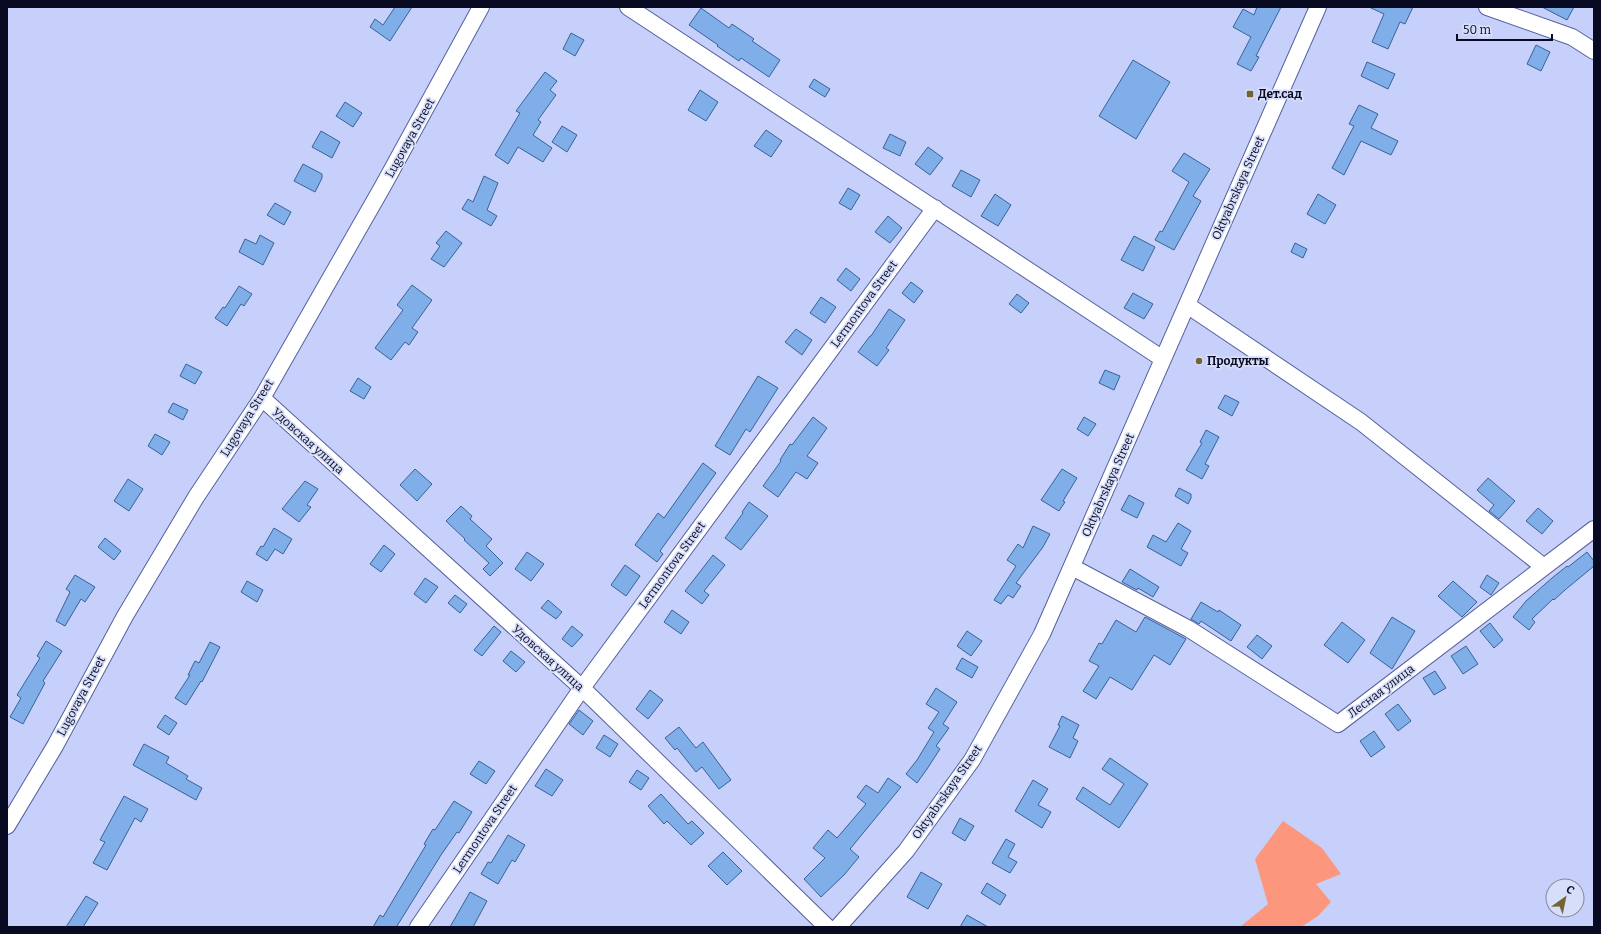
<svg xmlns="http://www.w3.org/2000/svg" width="1601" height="934" viewBox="0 0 1601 934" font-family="Bitter,serif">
<rect width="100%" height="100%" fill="#c7d0fa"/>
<!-- green -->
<path fill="#fc967c" d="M1283 821 1322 848 1341 874 1316 884 1331 902 1318 916 1301 927H1240L1268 904 1255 859Z"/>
<!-- building -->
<path fill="#80aee8" stroke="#386298" d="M395 7H412L390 41 370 27 375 19 383 25Z
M1257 7H1281L1256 56 1259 57 1251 71 1237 64 1251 37 1233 27 1243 9 1254 15Z
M1369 7H1413L1405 24 1400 22 1388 49 1372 42 1384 14Z
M1542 7H1574L1567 20Z
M701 8 729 28 732 24 754 39 752 41 780 60 769 77 741 58 739 61 717 46 718 45 689 25Z
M571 33 584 40 575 56 563 49Z
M1536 45 1550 52 1541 71 1527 64Z
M1133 60 1170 82 1136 139 1099 116Z
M1367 62 1395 74 1388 89 1361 76Z
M545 72 557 81 550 90 556 95 538 120 541 122 533 135 552 148 543 162 518 147 508 164 495 155 520 113 516 111Z
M814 79 830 89 825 97 809 87Z
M700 90 718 102 706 121 688 110Z
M345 102 362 113 353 127 336 116Z
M1359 105 1378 114 1371 128 1398 141 1391 155 1361 141 1344 175 1332 168 1354 126 1349 124Z
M562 126 577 135 567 152 552 142Z
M766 130 782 141 771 157 754 146Z
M321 131 340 142 332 158 312 147Z
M890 134 906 142 900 156 883 148Z
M928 147 943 158 930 175 915 164Z
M1184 153 1210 169 1193 196 1201 201 1174 250 1155 240 1160 231 1162 232 1189 182 1172 171Z
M303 164 322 174V178L315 192 294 181Z
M961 170 980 180 971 197 952 186Z
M484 176 498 183 487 210 497 216 491 226 462 209 468 199 473 202Z
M848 188 860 195 851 210 839 203Z
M995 194 1011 205 998 226 981 216Z
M1318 194 1336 205 1325 224 1307 214Z
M275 203 291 212 284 225 267 215Z
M888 216 902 228 890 243 875 232Z
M446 231 462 243 444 267 431 259 440 246 436 243Z
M260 235 274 243 263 265 239 252 245 239 256 244Z
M1134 236 1155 247 1143 271 1121 260Z
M1295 243 1307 249 1303 258 1291 252Z
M846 268 860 279 851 291 837 280Z
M911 282 923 291 914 303 902 293Z
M412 285 432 300 412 328 418 332 409 345 405 342 391 360 375 348 403 310 397 305Z
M239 286 252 294 244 306 241 304 227 326 215 318 223 307 225 308Z
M1133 293 1153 304 1144 319 1124 308Z
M1017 294 1029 303 1021 313 1009 304Z
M821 297 836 307 825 323 810 313Z
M889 309 905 320 886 348 889 350 877 366 858 352 870 336H871Z
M796 329 812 340 802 355 785 342Z
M186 364 202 372 195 384 180 376Z
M1105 370 1120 376 1114 390 1099 383Z
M758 376 778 388 750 432 746 429 730 455 715 446Z
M358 378 371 387 364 399 350 391Z
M1225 395 1239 402 1232 416 1218 408Z
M173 403 188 410 183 420 168 412Z
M813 417 827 428 807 456 818 463 807 479 796 472 778 497 763 486 781 461 780 460 790 444 792 445Z
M1084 417 1096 424 1088 436 1077 429Z
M1206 430 1219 437 1205 464 1209 466 1202 479 1186 470 1202 443 1200 442Z
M155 434 170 442 162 455 148 446Z
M703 463 716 473 660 551 663 554 657 562 635 545 658 513 664 518Z
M415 469 432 484 417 501 400 485Z
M1062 469 1077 478 1063 501 1065 502 1059 511 1041 500Z
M1488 478 1515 501 1499 519 1489 511 1494 505 1477 490Z
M128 479 143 489 129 511 114 501Z
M305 481 318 489 307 505 311 507 299 522 282 509Z
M1179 488 1191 494V498L1188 504 1175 496Z
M1129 495 1144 503 1137 518 1121 510Z
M749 502 768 516 741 550 725 538 743 513 742 512Z
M461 506 472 516 470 519 492 539 486 546 503 563 490 576 483 569 489 563 464 540 465 539 446 521Z
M1538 508 1553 521 1542 534 1526 521Z
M1178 523 1191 531 1181 549 1188 553 1181 566 1147 547 1153 535 1166 542Z
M1033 526 1050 534 1043 547 1016 583 1021 586 1013 598 1008 595 1001 604 994 600 1016 566 1007 560 1018 544 1023 548Z
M274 528 292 539 283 554 275 549 267 561 256 554 261 546 263 547Z
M105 538 121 551 114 560 98 547Z
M384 545 395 554 381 572 370 564Z
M527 552 544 564 531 581 515 569Z
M1587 552 1594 561V566L1565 590 1554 600 1553 599 1532 619 1535 622 1529 630 1513 617 1526 601 1552 578 1567 566 1568 567Z
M713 555 725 565 704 591 709 595 702 604 685 591Z
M625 565 640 576 626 596 611 585Z
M1130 569 1159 587 1153 597 1138 588 1137 590 1122 582Z
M75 575 95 587 85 602 81 599 65 626 56 621 70 592 66 589Z
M1487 575 1499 583 1491 595 1480 587Z
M425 578 438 587 426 603 414 594Z
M247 581 263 590 257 602 241 592Z
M1453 581 1477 602 1462 617 1438 596Z
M455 595 467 604 460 613 448 603Z
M548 600 562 612 556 619 541 608Z
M1201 602 1218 612 1219 610 1241 625 1231 641 1201 621 1199 624 1191 619Z
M672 610 689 622 681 634 664 622Z
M1145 617 1186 639 1170 665 1154 655 1132 690 1110 677 1096 699 1083 691 1099 666 1089 661 1099 643 1102 644 1116 620 1136 632Z
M1392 617 1415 631 1392 669 1370 653Z
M1342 622 1365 640 1348 663 1324 645Z
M1490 623 1503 640 1494 648 1480 631Z
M494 626 501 632 482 656 474 650Z
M572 626 583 635 572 647 562 639Z
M967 631 982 641 971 656 957 646Z
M1257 635 1272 646 1262 659 1247 647Z
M46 641 62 651 43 681 45 683 23 724 10 717 21 698 17 695 40 658 37 656Z
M210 642 220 647 202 682 201 681 186 705 175 698 190 675H188L195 661 199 663Z
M1466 646 1478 664 1463 674 1451 656Z
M511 651 525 662 516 672 503 661Z
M962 658 978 667 972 678 956 669Z
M1435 671 1446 688 1434 695 1423 678Z
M936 688 957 702 943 724 949 728 936 746 940 749 927 769 917 783 906 774 917 760 934 732 928 728 939 712 926 704Z
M650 690 663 700 648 719 636 709Z
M1398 704 1411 721 1398 731 1385 714Z
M579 710 593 721 583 735 569 724Z
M165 715 177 723 169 735 157 727Z
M1062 716 1079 725 1073 738 1078 741 1070 758 1049 747 1060 726 1058 725Z
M679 727 696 748 703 742 731 780 719 789 702 767 696 772 677 748 675 750 665 738Z
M1374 731 1385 747 1371 757 1360 741Z
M604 735 618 744 610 757 596 748Z
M144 744 169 757 166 763 188 776 186 779 202 788 196 800 133 765Z
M1110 758 1148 784 1119 828 1076 799 1083 787 1110 805 1124 784 1102 769Z
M479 761 495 771 486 784 470 774Z
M546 769 563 780 552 796 535 786Z
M637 770 649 778 641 790 629 782Z
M888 778 901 787 850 849 859 857 844 875 821 897 804 879 825 858 813 848 828 830 837 838 866 804 857 797 866 785 878 793Z
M1033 780 1048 789 1038 805 1051 812 1042 828 1015 811Z
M661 794 688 824 692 821 704 833 691 845 667 821 664 824 648 806Z
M124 796 148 809 141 822 135 818 107 870 93 863 105 842 100 840Z
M454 801 472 812 459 833 457 832 441 855 397 926 399 927H373L380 915 383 917 426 845 424 844 433 829 435 830Z
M960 818 974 826 965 841 952 833Z
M508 835 525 845 515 862 512 860 498 884 481 874 488 862 491 863Z
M1006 839 1015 844 1008 857 1017 862 1010 873 992 863Z
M723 852 742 871 727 885 708 866Z
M921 872 942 884 928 909 907 897Z
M987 883 1006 895 1000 905 981 893Z
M470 892 487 901 473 927H450Z
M86 896 98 903 83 927H66Z
M967 915 988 927H960Z"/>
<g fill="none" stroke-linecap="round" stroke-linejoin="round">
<!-- minor casing -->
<g stroke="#56619e" stroke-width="18">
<path id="minor" d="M628 7 1163 359
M1487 7 1572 37 1594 51
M1187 305 1361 422 1544 567
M262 398 582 688 827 927
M1072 567 1189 629 1338 724 1594 529
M7 826 55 746 125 616 196 497 262 398 383 186 481 7
M418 927 582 688 935 208
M838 927 906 851 972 760 1042 634 1318 7"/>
</g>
<!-- minor -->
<use href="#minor" stroke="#fff" stroke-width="16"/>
</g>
<!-- markers -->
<g fill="#736533" stroke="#d7defa" stroke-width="1.5">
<rect x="1246" y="90" width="8" height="8" rx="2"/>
<circle cx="1199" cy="361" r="4"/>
</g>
<g text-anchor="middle" stroke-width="3.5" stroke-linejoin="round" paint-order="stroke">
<!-- poi labels -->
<g font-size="12" font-weight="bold" fill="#080a21" stroke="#d7defa" text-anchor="start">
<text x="1258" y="98">Дет.сад</text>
<text x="1207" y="365">Продукты</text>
</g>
<!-- street labels -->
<g font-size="12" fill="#080a21" stroke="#d7defa">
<text transform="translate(410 138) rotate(-61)" y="4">Lugovaya Street</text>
<text transform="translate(1238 188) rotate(-66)" y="4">Oktyabrskaya Street</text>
<text transform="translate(864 304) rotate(-54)" y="4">Lermontova Street</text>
<text transform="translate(247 418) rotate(-58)" y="4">Lugovaya Street</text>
<text transform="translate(308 441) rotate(42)" y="4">Удовская улица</text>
<text transform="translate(1108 485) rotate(-66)" y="4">Oktyabrskaya Street</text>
<text transform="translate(672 565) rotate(-54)" y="4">Lermontova Street</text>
<text transform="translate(548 658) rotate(42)" y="4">Удовская улица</text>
<text transform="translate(1381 691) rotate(-37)" y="4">Лесная улица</text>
<text transform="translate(81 696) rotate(-62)" y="4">Lugovaya Street</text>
<text transform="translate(947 792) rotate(-55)" y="4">Oktyabrskaya Street</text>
<text transform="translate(485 829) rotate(-56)" y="4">Lermontova Street</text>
</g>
</g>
<!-- border -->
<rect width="1601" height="934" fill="none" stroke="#080a21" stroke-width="16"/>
<!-- north arrow -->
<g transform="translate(1565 898) rotate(33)"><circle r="19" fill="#d7defa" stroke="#8489a3"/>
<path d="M0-3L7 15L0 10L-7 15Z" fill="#736533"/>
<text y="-6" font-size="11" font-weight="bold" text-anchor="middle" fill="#080a21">С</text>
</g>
<!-- scale -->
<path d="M1457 34v6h95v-6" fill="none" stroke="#080a21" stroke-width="2"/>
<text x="1463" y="34" font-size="12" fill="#080a21" stroke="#d7defa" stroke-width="3" paint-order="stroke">50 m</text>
</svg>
